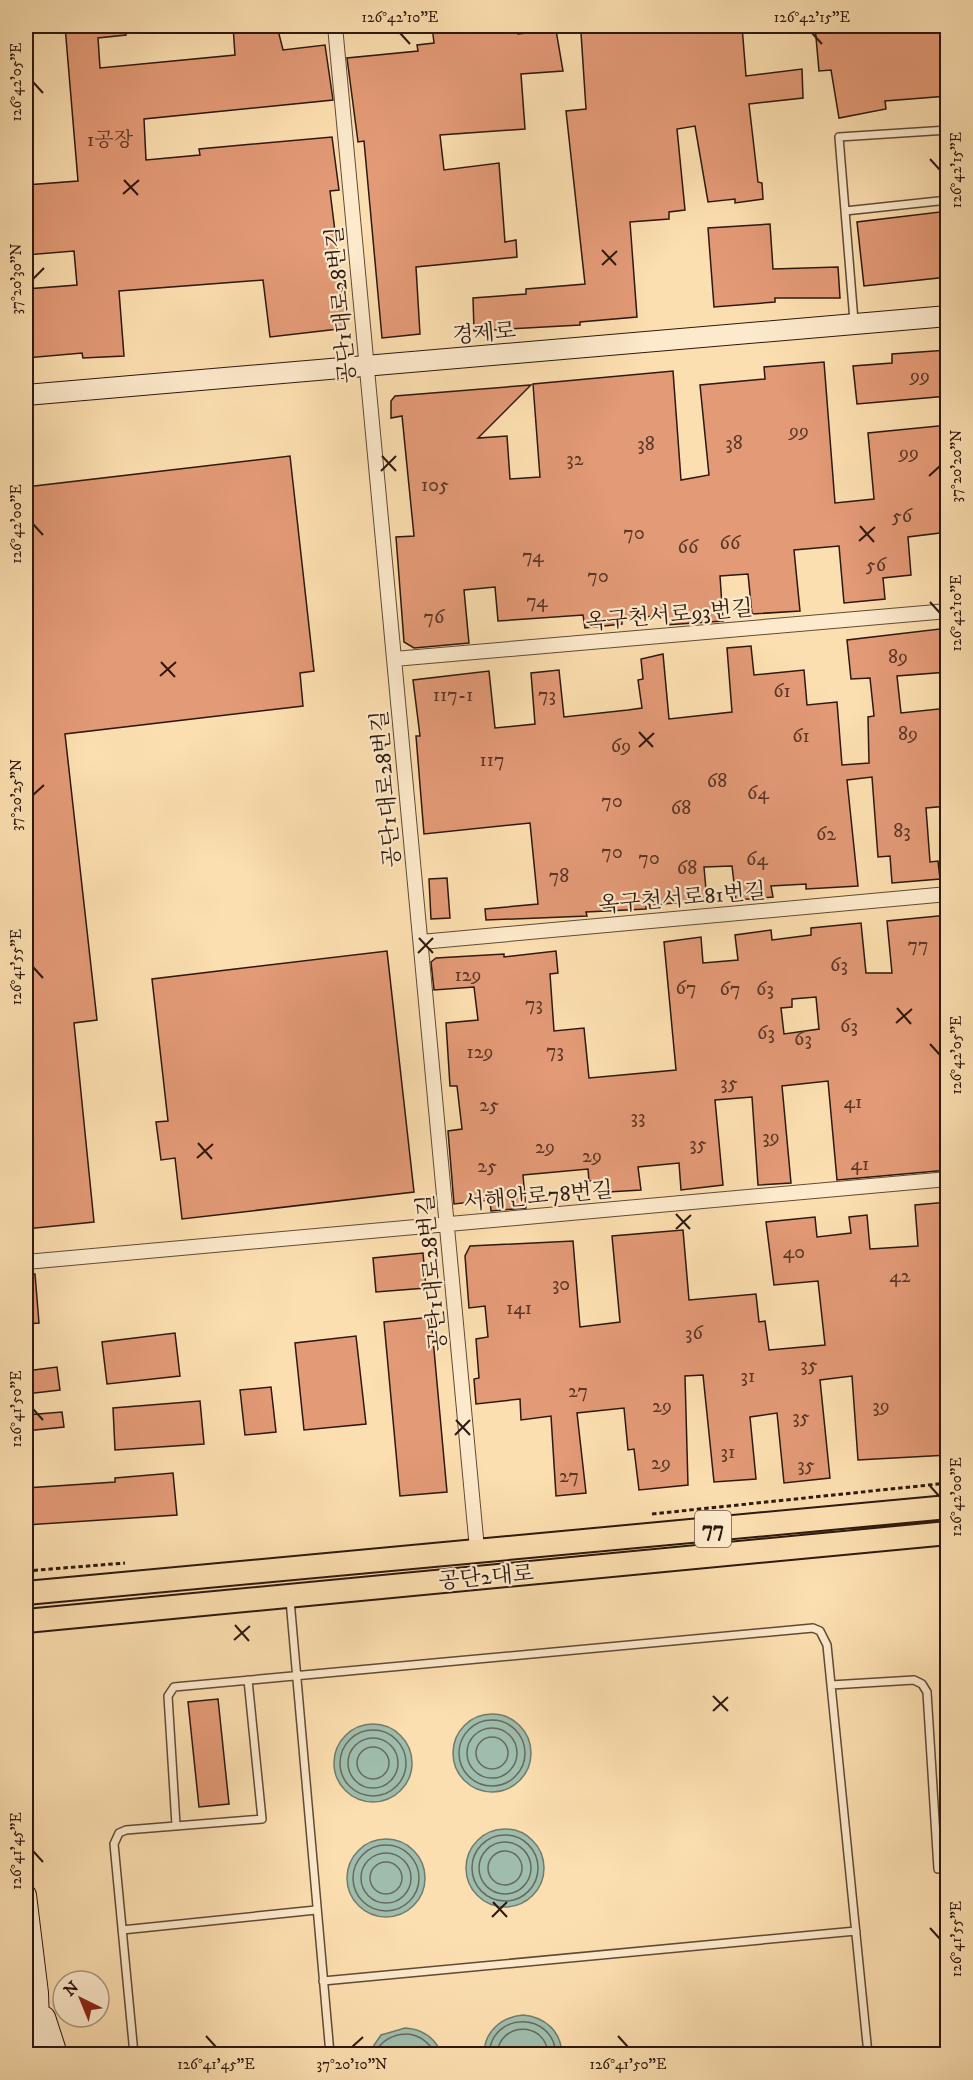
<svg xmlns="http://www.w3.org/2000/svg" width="973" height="2080" viewBox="0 0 973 2080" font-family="'IM FELL DW Pica','Noto Serif KR',serif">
<rect width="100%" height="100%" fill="#fcdfb0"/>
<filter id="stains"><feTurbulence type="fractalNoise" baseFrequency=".00333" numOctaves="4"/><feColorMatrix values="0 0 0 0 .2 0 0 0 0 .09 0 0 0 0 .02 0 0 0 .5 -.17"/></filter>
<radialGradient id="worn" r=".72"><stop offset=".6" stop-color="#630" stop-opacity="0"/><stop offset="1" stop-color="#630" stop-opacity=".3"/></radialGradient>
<!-- water -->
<path fill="#9fbdac" stroke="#717b6d" stroke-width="1.5" d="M453 1753a39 39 0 1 1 78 0a39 39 0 1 1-78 0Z
M334 1763a39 39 0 1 1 78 0a39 39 0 1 1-78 0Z
M466 1868a39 39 0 1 1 78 0a39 39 0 1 1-78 0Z
M347 1878a39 39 0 1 1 78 0a39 39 0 1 1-78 0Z
M523 2015C545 2017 561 2031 562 2054H484C484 2032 501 2017 523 2015Z
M405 2028C423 2029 435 2038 442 2054H368L381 2035Z"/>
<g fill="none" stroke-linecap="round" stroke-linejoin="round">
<!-- shore -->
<path stroke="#666a5d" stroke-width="1.5" d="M459 1753a33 33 0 1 1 66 0a33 33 0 1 1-66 0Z
M467 1753a25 25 0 1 1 50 0a25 25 0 1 1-50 0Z
M340 1763a33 33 0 1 1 66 0a33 33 0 1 1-66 0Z
M476 1753a16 16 0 1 1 32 0a16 16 0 1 1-32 0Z
M348 1763a25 25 0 1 1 50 0a25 25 0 1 1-50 0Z
M357 1763a16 16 0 1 1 32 0a16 16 0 1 1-32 0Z
M472 1868a33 33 0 1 1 66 0a33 33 0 1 1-66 0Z
M479 1868a26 26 0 1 1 52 0a26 26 0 1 1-52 0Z
M353 1878a33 33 0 1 1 66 0a33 33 0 1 1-66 0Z
M488 1868a17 17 0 1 1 34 0a17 17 0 1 1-34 0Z
M361 1878a25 25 0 1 1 50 0a25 25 0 1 1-50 0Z
M370 1878a16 16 0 1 1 32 0a16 16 0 1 1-32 0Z
M374 2054C388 2028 422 2027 435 2054
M489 2054C492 2011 553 2011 556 2054
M497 2054C500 2021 546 2021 548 2054"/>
</g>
<!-- building -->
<path fill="#e39a76" stroke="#2d180e" stroke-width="1.5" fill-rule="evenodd" d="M65 26H126V35L98 38 100 68 235 55 233 26H277L283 50 325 45 333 100 144 119 146 160 200 155 199 149 332 137 339 190 330 191 347 328 270 337 263 280 119 291 124 356 83 358 82 353 26 358V289L77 285 74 251 26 255V185L78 181Z
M432 26H517L518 34 556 30 563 71 521 74 525 129 440 135 444 170 499 163 505 242 516 240 517 257 416 267 420 334 382 338 364 141 358 142 347 58 418 51 417 45 434 43Z
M648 26H742L746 76 802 69 803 98 749 104 758 182 762 183 763 199 735 203V199L708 202 695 126 677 129 685 210 669 212V219L630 222 637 317 580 322V325L474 331 473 298 526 294V289L585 284 566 111 586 109 581 33Z
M815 26H875V29L948 26V96L885 101 886 109 839 118 831 70 819 71Z
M948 211V277L864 286 857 222Z
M770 224 773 269 838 267 840 298H775V302L714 307 708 228Z
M948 350V396L857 404 853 366 892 363V354Z
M824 362 835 503 874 499 868 433 948 425V532L908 537 911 575 883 578 885 599 844 603 839 546 794 550 800 611 752 614 748 574 720 576 723 621 665 625 664 615 622 619V624L585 628 583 615 498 621 495 587 464 590 469 643 414 648 404 642 396 537 414 536 402 416 391 418V401L395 396 531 385 478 438 507 436 510 479 540 477 533 384 673 371 681 480 709 475 700 385 765 379 764 367Z
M290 456 314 671 300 673 303 706 65 734 97 1020 74 1023 94 1222 26 1229V487Z
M948 628V672L897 676 901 713 948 708V806L926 808 930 862 938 861 940 879 892 883 890 856 878 857 872 777 847 780 858 886 806 889V884L771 886 773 897 736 900 732 866 704 867 707 901 646 905V909L586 912 587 916 486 920 485 909 538 904 530 823 424 834 416 736H420L413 680 489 671 495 728 535 724 531 673 559 670 564 717 628 710 642 708 638 680 643 679 641 659 663 654 669 719 732 712 727 648 751 646 754 675 804 670 807 705 837 702 842 765 869 763 868 717 874 716 870 678 851 679 847 640Z
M447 878 450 918 431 919 429 879Z
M948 915V1040H945L948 1170 837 1180 828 1081 782 1086 791 1183 758 1185 752 1097 715 1100 723 1185 681 1190 679 1163 638 1167 641 1190 608 1192 607 1180 589 1181 588 1169 523 1175 526 1208 491 1211 490 1200 454 1204 448 1131 462 1129 457 1086H450L446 1023 478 1020 474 987 434 990 431 962 436 958 504 954V957L556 951 558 973 550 974 554 1031 584 1028 589 1078 676 1070 664 942 701 937 703 963 738 960 735 935 771 930 772 940 811 935V928L861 923 866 973H892L887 921ZM816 997 819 1029 784 1034 781 1008 792 1007V999Z
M387 951 414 1192 182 1219 175 1158 161 1160 156 1122 168 1121 152 979Z
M948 1202V1455L858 1460 852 1376 820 1380 830 1478 784 1483 777 1413 750 1417 756 1479 714 1482 703 1375 685 1376 688 1485 639 1490 634 1449 628 1450 624 1408 577 1413 586 1493 556 1496 551 1416 521 1420 520 1399 476 1404 474 1379 479 1378 476 1339 488 1337 485 1306 469 1308 465 1256 470 1246 573 1241 580 1327 620 1322 612 1236 683 1230 689 1300 756 1294 759 1322 765 1321 769 1350 825 1345 818 1281 774 1285 766 1222 815 1217 817 1237 851 1233 849 1217 867 1215 870 1249 918 1246 915 1205Z
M423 1253 426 1288 376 1292 373 1258Z
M26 1274H35L39 1323 26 1324Z
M431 1317 447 1492 400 1496 384 1322Z
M175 1333 180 1376 107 1384 102 1342Z
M356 1336 366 1424 304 1430 295 1343Z
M57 1367 60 1390 26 1394V1371Z
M271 1387 276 1432 245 1435 240 1390Z
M200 1401 204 1444 115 1450 113 1408Z
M62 1412 64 1427 26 1431V1415Z
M173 1473 177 1515 26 1525V1488L115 1482V1478Z
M218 1699 229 1804 199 1807 188 1702Z"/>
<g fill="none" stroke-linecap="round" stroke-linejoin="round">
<!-- lane casing -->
<g stroke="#614a36" stroke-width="10">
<path id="lane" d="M845 211 948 200
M854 321 839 137 948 130
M290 1600 330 2054
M831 1685 914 1680 922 1684 927 1692 938 1869
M176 1825 168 1696 174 1687 813 1628 820 1631 827 1645 868 2054
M122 1930 316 1910
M323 1981 856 1931
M134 2054 114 1844 119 1833 126 1830 262 1819 248 1680"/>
</g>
<!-- street casing -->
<g stroke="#614a36" stroke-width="16">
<path id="street" d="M335 26 477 1549
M394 659 948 611
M421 942 948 894
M26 1262 948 1179"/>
</g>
<!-- secondary casing -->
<g stroke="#2d180e" stroke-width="22">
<path id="secondary" d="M26 395 948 316
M26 1895 38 1993 40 2054
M45 2017 57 2054"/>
</g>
<!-- primary casing -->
<g stroke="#2d180e" stroke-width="26">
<path id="primary" d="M26 1593 948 1507
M26 1621 948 1533"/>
</g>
<!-- path -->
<path stroke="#2d180e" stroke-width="3" stroke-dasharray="4.5 3" stroke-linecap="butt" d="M652 1514 948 1483
M26 1571 125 1563"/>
<!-- lane -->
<use href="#lane" stroke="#fdeacc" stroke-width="7"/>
<!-- street -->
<use href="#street" stroke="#fdeacc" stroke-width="14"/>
<!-- secondary -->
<use href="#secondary" stroke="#fdeacc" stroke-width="20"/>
<!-- primary -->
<use href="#primary" stroke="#fcdfb0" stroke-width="22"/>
</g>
<!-- ticks -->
<path fill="none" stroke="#2d180e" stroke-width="2" d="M400 33 410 44M812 33 822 44M33 82 43 93M930 159 940 170M124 180 138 195M123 194 139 180M602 250 616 265M602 265 617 251M33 279 44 268M382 456 396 471M381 471 396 456M929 476 940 466M33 524 43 535M860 526 874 542M859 541 875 527M930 602 940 613M161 662 175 677M160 676 176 662M639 732 653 747M639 747 654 733M33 795 44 785M419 938 433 953M418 953 433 938M33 967 43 978M897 1008 911 1024M896 1023 912 1009M930 1044 940 1055M198 1143 212 1159M197 1158 213 1144M676 1214 690 1229M676 1229 691 1215M33 1409 43 1420M456 1420 470 1435M455 1435 470 1420M930 1486 940 1497M235 1625 249 1641M234 1640 250 1626M713 1696 728 1711M713 1711 728 1697M33 1851 43 1862M493 1902 507 1917M492 1917 507 1902M930 1928 940 1939M206 2036 216 2047M618 2036 628 2047M352 2047 363 2037"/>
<g text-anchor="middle" stroke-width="4.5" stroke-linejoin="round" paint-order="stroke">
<!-- number labels -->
<g font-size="20" fill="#5a3828">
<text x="110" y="146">1공장</text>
<text x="920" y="382">99</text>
<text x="799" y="437">99</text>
<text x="734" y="449">38</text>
<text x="646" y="450">38</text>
<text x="909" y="459">99</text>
<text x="575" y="465">32</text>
<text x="435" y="491">105</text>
<text x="902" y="522">56</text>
<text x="634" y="539">70</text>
<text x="730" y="549">66</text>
<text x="688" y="553">66</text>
<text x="533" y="562">74</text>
<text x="876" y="571">56</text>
<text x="598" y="582">70</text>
<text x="537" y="607">74</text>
<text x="434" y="623">76</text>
<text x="898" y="663">89</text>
<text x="782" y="697">61</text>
<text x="453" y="701">117-1</text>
<text x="547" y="701">73</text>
<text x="908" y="740">89</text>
<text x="801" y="742">61</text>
<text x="621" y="752">69</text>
<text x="492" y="766">117</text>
<text x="717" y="787">68</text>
<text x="758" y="799">64</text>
<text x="612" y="807">70</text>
<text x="681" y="814">68</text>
<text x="902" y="837">83</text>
<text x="826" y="840">62</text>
<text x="612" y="858">70</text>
<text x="649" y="864">70</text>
<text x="757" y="865">64</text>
<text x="687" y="874">68</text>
<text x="559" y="882">78</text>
<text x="918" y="951">77</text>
<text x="839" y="971">63</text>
<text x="468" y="981">129</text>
<text x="686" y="994">67</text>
<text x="730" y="995">67</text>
<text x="765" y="995">63</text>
<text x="534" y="1010">73</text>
<text x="849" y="1032">63</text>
<text x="766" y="1039">63</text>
<text x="803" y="1045">63</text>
<text x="555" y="1057">73</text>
<text x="480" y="1058">129</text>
<text x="729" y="1089">35</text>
<text x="853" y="1108">41</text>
<text x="489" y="1111">25</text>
<text x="638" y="1123">33</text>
<text x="771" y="1143">39</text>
<text x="698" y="1150">35</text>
<text x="545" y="1153">29</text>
<text x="592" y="1162">29</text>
<text x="860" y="1170">41</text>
<text x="487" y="1172">25</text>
<text x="794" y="1258">40</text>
<text x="900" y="1282">42</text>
<text x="561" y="1290">30</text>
<text x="519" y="1314">141</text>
<text x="694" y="1339">36</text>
<text x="809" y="1371">35</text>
<text x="748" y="1382">31</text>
<text x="578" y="1397">27</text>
<text x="662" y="1412">29</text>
<text x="881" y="1412">39</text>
<text x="801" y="1423">35</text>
<text x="728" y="1458">31</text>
<text x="661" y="1469">29</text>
<text x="806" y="1471">35</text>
<text x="569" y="1482">27</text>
</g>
<!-- shield labels -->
<rect fill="#fdeacc" stroke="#6b5747" stroke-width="1.5" x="695" y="1511" width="36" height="36" rx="4.5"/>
<g font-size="21" font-weight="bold" fill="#2d180e">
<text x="713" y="1536">77</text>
</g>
<!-- street labels -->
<g font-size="22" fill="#2d180e" stroke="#fdeacc">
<text transform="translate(340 305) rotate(-95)" y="8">공단1대로28번길</text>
<text transform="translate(484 332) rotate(-5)" y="8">경제로</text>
<text transform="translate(669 614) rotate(-5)" y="8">옥구천서로93번길</text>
<text transform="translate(385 789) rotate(-95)" y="8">공단1대로28번길</text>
<text transform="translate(682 897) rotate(-5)" y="8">옥구천서로81번길</text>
<text transform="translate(538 1195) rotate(-5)" y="8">서해안로78번길</text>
<text transform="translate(431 1273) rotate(-95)" y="8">공단1대로28번길</text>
<text transform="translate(486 1576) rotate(-5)" y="8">공단2대로</text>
</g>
</g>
<!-- margin -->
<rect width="973" height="2080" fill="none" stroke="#fcdfb0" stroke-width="66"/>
<!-- north arrow -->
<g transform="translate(81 1999) rotate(317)"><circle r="28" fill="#fdeacc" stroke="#aa9680" stroke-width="1.5"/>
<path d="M0-4.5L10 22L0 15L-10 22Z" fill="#8f2418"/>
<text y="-9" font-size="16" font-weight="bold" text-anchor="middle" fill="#2d180e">N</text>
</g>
<rect x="33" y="33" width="907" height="2014" fill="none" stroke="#2d180e" stroke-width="2"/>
<g font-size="15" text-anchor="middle" fill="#2d180e">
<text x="400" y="22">126°42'10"E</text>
<text x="812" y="22">126°42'15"E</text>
<text transform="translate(16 82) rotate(-90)" y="5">126°42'05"E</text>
<text transform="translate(956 170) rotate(-90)" y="5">126°42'15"E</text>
<text transform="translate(16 279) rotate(-90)" y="5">37°20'30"N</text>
<text transform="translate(956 466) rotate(-90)" y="5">37°20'20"N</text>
<text transform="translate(16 524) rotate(-90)" y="5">126°42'00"E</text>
<text transform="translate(956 613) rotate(-90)" y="5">126°42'10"E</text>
<text transform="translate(16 795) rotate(-90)" y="5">37°20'25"N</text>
<text transform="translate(16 967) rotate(-90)" y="5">126°41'55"E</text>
<text transform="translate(956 1055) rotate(-90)" y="5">126°42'05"E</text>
<text transform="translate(16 1409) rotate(-90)" y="5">126°41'50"E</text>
<text transform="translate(956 1497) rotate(-90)" y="5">126°42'00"E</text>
<text transform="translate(16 1851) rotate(-90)" y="5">126°41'45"E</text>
<text transform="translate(956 1939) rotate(-90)" y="5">126°41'55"E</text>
<text x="216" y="2069">126°41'45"E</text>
<text x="352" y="2069">37°20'10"N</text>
<text x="628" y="2069">126°41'50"E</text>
</g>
<rect width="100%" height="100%" filter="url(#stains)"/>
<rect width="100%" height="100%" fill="url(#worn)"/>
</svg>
